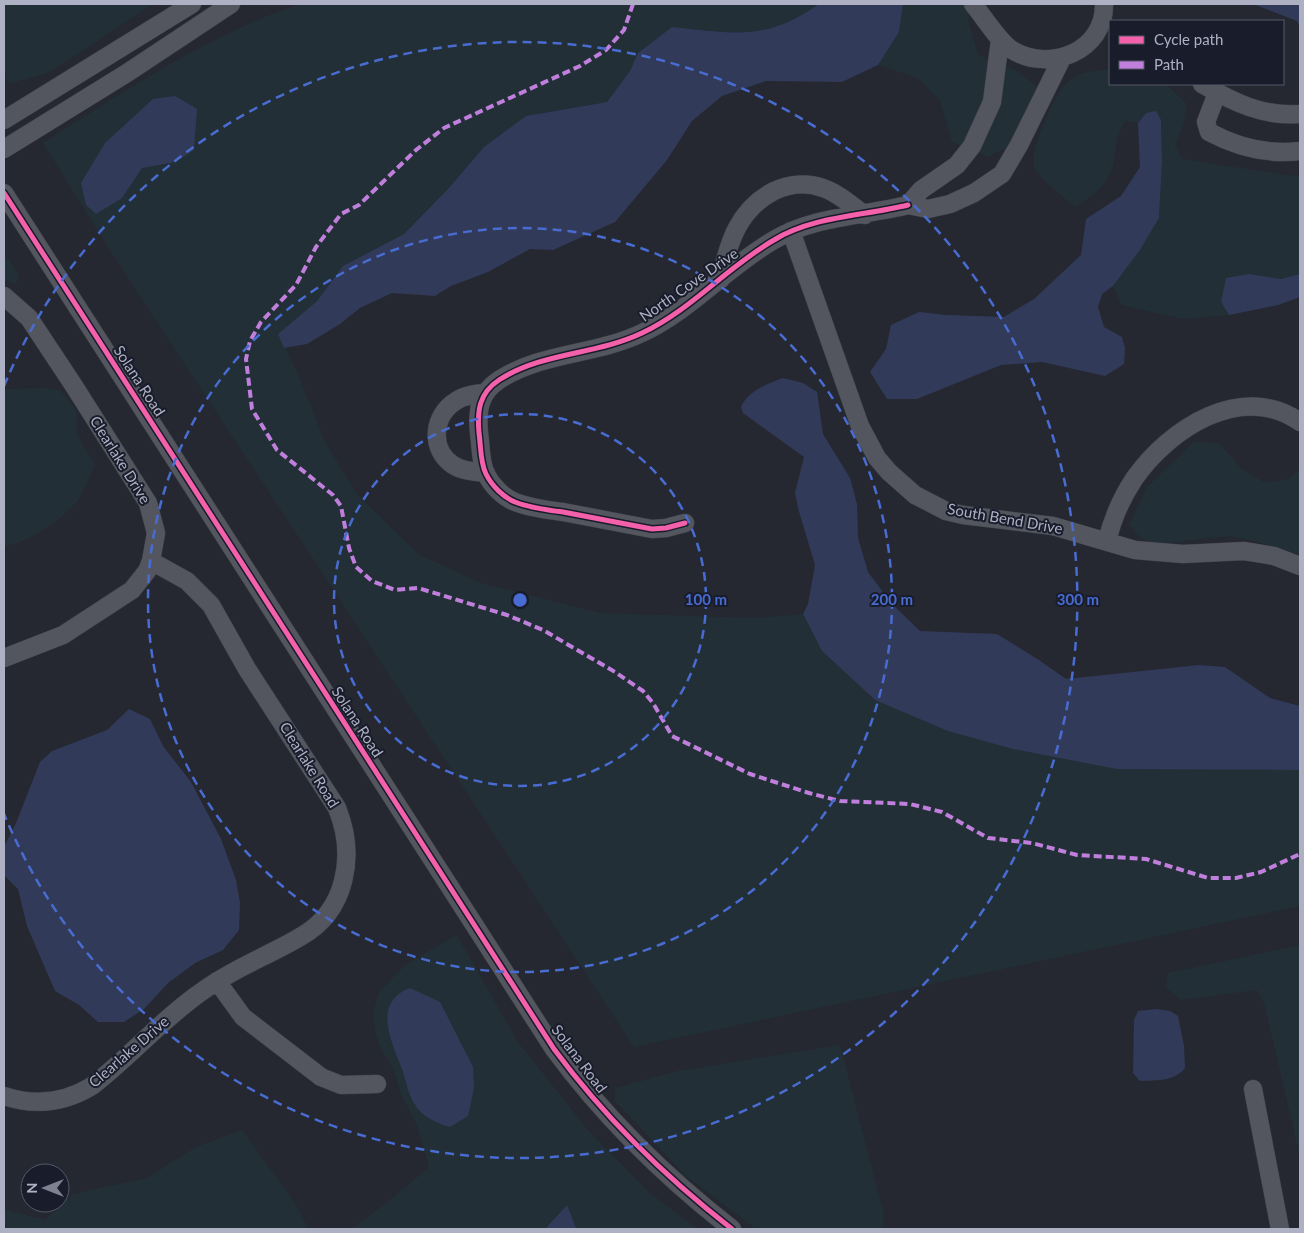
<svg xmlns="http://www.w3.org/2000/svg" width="1304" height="1233" viewBox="0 0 1304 1233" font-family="Lato,sans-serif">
<rect width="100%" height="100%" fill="#252831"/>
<!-- green -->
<path fill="#222f36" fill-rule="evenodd" d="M4 4H153L50 72 9 84 4 75Z
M300 4H819C765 42 733 33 672 27L638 53 630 71 607 102 526 116 484 147 448 189 404 234 343 266 317 301 278 334 297 372 325 442 357 494 418 554 481 583 600 613 757 618 803 614 822 651 875 700 1216 769 1300 770V906L634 1047 113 255 43 143C121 93 212 33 300 4Z
M903 4H973L968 20 978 55 1017 71 1037 87 1009 147 987 157 952 142 940 101 918 78 878 65 899 32Z
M1110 69V84H1166L1187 104 1183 125 1175 146 1183 159 1300 177V274L1281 279 1249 274 1221 302 1229 315 1182 319 1121 305 1113 286 1140 250 1159 218 1162 160 1161 120 1146 113 1138 123 1125 121C1116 135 1116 150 1113 165 1108 185 1091 197 1075 207 1065 198 1038 178 1034 167 1028 153 1056 89 1070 80 1082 71 1095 71 1110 69Z
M4 254 19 275 16 284 4 279Z
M47 388 61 391 76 410 78 436 95 465C90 475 86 487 80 497 66 518 28 543 4 546V389Z
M1194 442 1219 443 1242 469 1265 483 1288 479 1300 469V555L1254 541 1230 536 1159 544 1141 539 1129 525 1147 487Z
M457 935 518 1042 588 1130 650 1193 698 1229H575L567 1205 545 1229H351L391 1199 429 1167 417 1125 401 1095 394 1070 381 1049 375 1031 373 1013 379 992 405 965ZM387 1030 433 1122 415 1105Z
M1300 945V1157L1264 1003 1257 990 1181 1000 1165 987 1168 973Z
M840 1045 883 1211V1229H756L685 1175 614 1100 615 1088 677 1071Z
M242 1130 295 1203 309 1229H4V1209L45 1220 73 1194 147 1178 196 1147Z"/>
<!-- water -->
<path fill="#323a59" d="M819 4H903L899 32 878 65 842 82 766 81 722 96 692 121 667 160 615 222 553 250 530 249 488 272 451 286 435 296 392 293 360 308 340 324 307 344 284 348 278 334 317 301 343 266 404 234 448 189 484 147 526 116 607 102 630 71 638 53 672 27C733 33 765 42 819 4Z
M1253 4H1300V27L1297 21Z
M175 96 197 109 194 150 175 162 142 168 122 198 96 214 86 205 81 183 105 143 153 99Z
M1156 111 1161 120 1162 160 1159 218 1140 250 1113 286 1102 294 1098 307 1104 327 1122 337 1125 348 1124 364 1105 376 1042 362 1001 365 917 399H887L870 372 886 349 891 325 919 312 946 315 1004 317 1034 299 1081 255 1086 219 1121 196 1140 167 1138 123 1146 113Z
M1249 274 1281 279 1300 274V297L1278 305 1229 315 1221 302 1226 278Z
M783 378 803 383 817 392 823 434 850 478 857 504 858 538 868 572 892 604 920 631 997 634 1039 660 1066 679 1199 665 1225 667 1270 698 1300 706V770L1117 769 1013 749 948 731 875 700 822 651 803 614 808 604 815 565 798 508 795 493 804 457 743 413 741 407C748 391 767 384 783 378Z
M129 709 150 719 163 746 191 782 221 839 236 880 240 903 239 930 223 950 195 963 168 983 144 1009 124 1022H98L79 1005 55 991 27 926 18 889 4 875V847L16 823 40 762 52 751 107 730Z
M410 988 440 1002 473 1067 474 1088 468 1116 450 1127C436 1123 423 1117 415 1105 409 1096 406 1082 403 1072 392 1043 371 1003 410 988Z
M1157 1009 1170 1011 1178 1016 1184 1046 1185 1068C1174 1082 1156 1080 1140 1081L1133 1073 1134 1020 1138 1011Z
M567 1205 576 1228 545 1229Z"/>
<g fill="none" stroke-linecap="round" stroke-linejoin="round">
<!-- minor casing -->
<g stroke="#41434a" stroke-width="19">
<path id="minor" d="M973 4C984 17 999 42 1012 50 1050 73 1105 51 1104 4
M1000 40 992 102 972 146 957 165 921 190 908 205 928 209 950 204 974 193 1002 174 1019 145 1062 58
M1202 84C1233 102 1263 117 1300 114
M1217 93 1206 122 1209 132C1237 147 1268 155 1300 151
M4 120 192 4
M4 149 127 73 231 4
M4 193 554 1049C605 1118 664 1176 732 1229
M791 231 860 426 877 458 889 472 915 495 946 511 963 515 1053 526 1135 550 1183 554 1244 551 1274 556 1300 566
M721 279C728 242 739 209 774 191 789 184 807 182 823 188 838 193 851 205 865 215
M4 296 29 318 74 386 148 503 156 533 151 561 147 571 132 590 63 635 4 658
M485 393C475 394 464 395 456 401 433 415 429 449 453 465 462 471 475 472 486 473
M685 523 666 528 652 529C622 523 593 518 563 512 547 510 530 508 515 502 503 497 492 486 486 474 480 462 481 446 479 433 477 411 479 393 499 380 542 352 596 355 642 333 691 310 727 267 774 240 813 216 864 216 908 205
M1107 542C1112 519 1121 499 1134 479 1169 429 1241 381 1300 422
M217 981 243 1017 321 1077 341 1085 377 1084
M1253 1089 1280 1229
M4 1096C34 1106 64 1103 92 1086 131 1056 163 1018 204 990 234 968 268 956 300 937 347 911 356 855 337 808L247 669 211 605 187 581 151 561"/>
</g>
<!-- minor -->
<use href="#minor" stroke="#54565f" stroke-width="18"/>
<!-- quiet -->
<path stroke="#c07fdc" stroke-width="4" stroke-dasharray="8 4" stroke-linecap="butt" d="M633 4 624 30 606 50 580 66 444 128 416 150 359 205 341 214 316 247 296 285 261 322 250 341 246 359 252 409 277 450 333 495 341 506 349 548 356 567 372 581 395 590 418 588 507 615 543 630 615 672 643 691 653 703 672 736 750 774 809 793 840 801 910 804 942 812 988 838 1032 843 1077 855 1146 859 1208 878H1236L1261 872 1300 854"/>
<!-- cycleway casing -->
<g stroke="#191c2b" stroke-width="8">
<path id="cycleway" d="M4 193 554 1049C605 1118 664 1176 732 1229
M685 523 666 528 652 529C622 523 593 518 563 512 547 510 530 508 515 502 503 497 492 486 486 474 480 462 481 446 479 433 477 411 479 393 499 380 542 352 596 355 642 333 691 310 727 267 774 240 813 216 864 216 908 205"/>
</g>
<!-- cycleway -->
<use href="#cycleway" stroke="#f560ab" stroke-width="5"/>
</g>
<!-- distance rings -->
<g fill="none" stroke="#486cd2" stroke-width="2.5" stroke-dasharray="9 6">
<circle cx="520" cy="600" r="186"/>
<circle cx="520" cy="600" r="372"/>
<path d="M4 386A558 558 0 1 1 4 814"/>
</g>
<g text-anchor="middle" stroke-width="4" stroke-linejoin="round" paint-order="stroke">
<!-- street labels -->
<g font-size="15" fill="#adb1c3" stroke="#191c2b">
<text transform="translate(689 285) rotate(-35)" y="5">North Cove Drive</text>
<text transform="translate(139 381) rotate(57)" y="5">Solana Road</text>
<text transform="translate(120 460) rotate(58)" y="5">Clearlake Drive</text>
<text transform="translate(1005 519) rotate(10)" y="5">South Bend Drive</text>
<text transform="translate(357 722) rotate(57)" y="5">Solana Road</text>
<text transform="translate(309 765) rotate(58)" y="5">Clearlake Road</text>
<text transform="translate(129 1052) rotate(-41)" y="5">Clearlake Drive</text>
<text transform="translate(579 1059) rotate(53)" y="5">Solana Road</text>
</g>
</g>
<circle cx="520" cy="600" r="8" fill="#486cd2" stroke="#191c2b" stroke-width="2.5"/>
<g font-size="15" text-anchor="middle" font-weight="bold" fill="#486cd2" stroke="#191c2b" stroke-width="4" stroke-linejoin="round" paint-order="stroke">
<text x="706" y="605">100 m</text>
<text x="892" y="605">200 m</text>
<text x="1078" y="605">300 m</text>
</g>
<!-- border -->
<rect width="1304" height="1233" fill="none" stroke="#adb1c3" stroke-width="10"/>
<!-- legend -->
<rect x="1109" y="20" width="175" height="65" fill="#191c2b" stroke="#545868"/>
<rect x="1119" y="36" width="25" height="8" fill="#f560ab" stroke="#545868"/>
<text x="1154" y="45" font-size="15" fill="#adb1c3">Cycle path</text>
<rect x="1119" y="61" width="25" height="8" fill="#c07fdc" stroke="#545868"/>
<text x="1154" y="70" font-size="15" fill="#adb1c3">Path</text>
<!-- north arrow -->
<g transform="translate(45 1188) rotate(270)"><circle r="24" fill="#191c2b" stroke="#545868"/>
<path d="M0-4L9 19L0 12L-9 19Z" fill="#7d8190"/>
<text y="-8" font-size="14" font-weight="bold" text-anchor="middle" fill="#adb1c3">N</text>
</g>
</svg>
